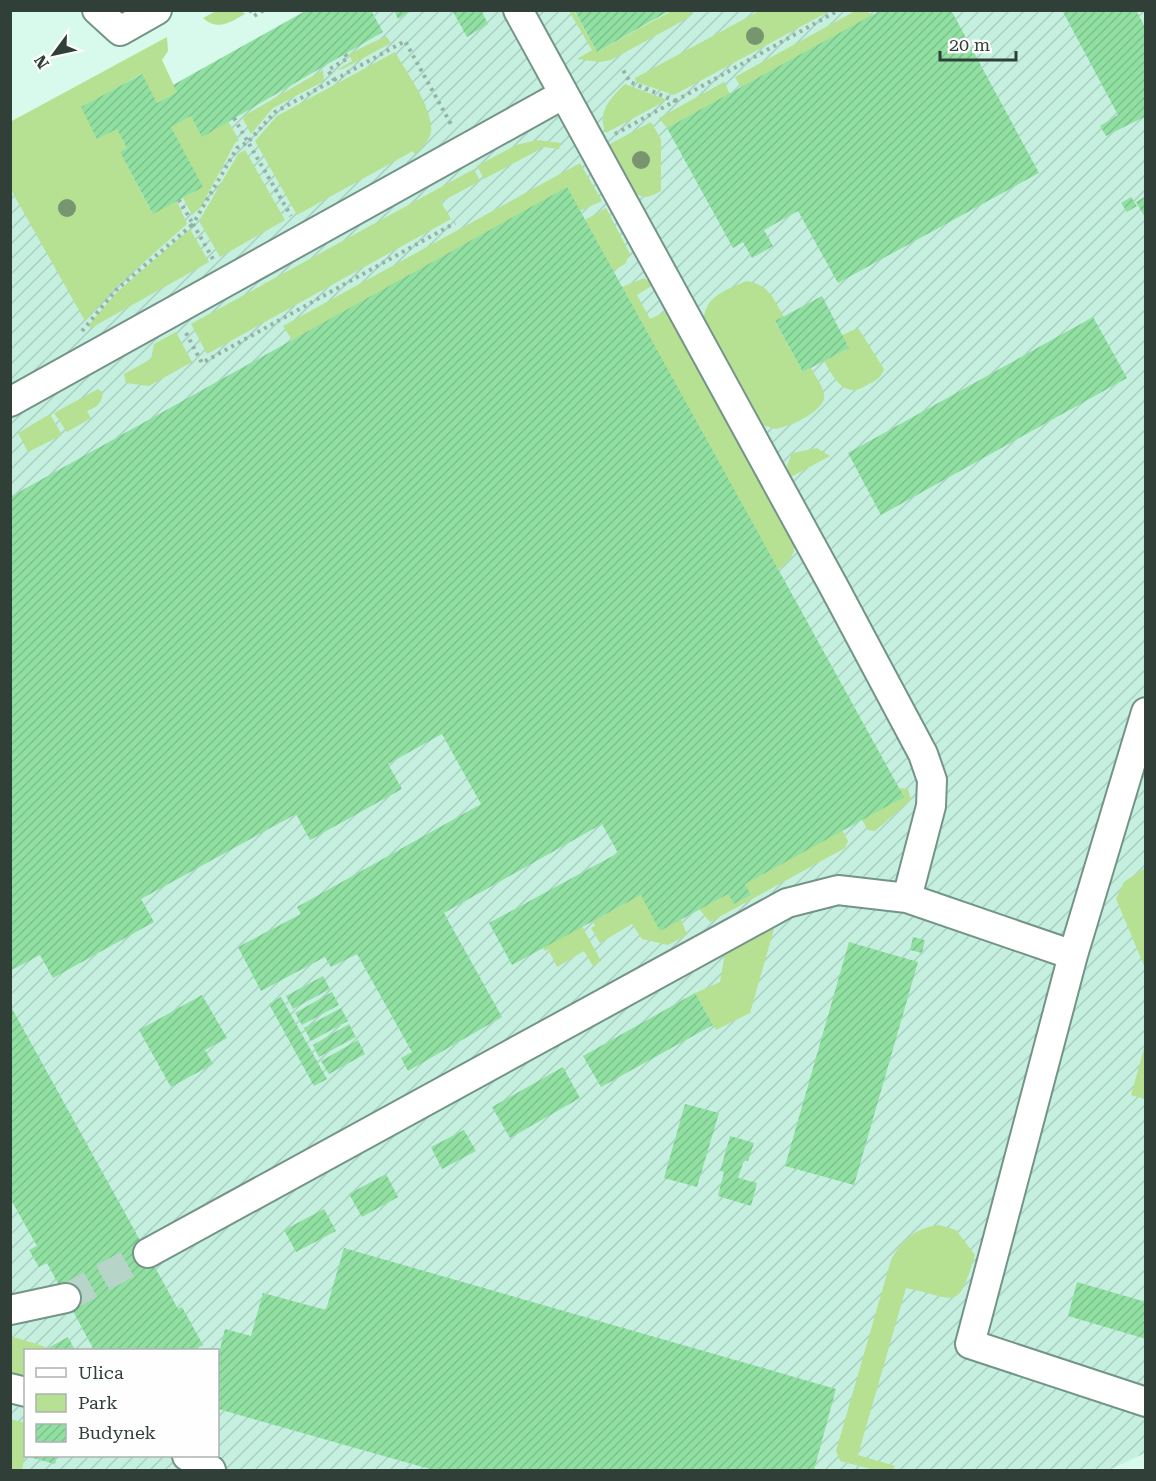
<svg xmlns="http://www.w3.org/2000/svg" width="1156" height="1481" viewBox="0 0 1156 1481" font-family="'Roboto Serif',serif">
<defs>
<pattern id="industrial-furrows" width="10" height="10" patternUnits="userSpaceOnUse" patternTransform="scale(1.5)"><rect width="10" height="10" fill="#c5f0df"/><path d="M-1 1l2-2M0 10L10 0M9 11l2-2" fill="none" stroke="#aacfc0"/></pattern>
<pattern id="building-hatch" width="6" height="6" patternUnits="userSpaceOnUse" patternTransform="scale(1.5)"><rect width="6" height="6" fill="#90e0a2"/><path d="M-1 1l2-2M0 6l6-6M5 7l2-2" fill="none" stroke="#7dc18c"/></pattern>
</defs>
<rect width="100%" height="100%" fill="#d7faec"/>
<!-- industrial -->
<path fill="url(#industrial-furrows)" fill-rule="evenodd" d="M307 11H574L597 52 680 11H1145V1453L1109 1470H11V184L81 107 142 74 158 103ZM26 1350H218V1456H26Z"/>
<!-- green -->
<path fill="#b6e092" d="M216 11H242L245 14C229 23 218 31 203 18Z
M569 11H574L597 52 671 11H693L688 18 611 60 600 62 577 59 592 50Z
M795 11H830L674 95 636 82 635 78 759 11Z
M855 11H868L871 16 741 88 735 77Z
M386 36 391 43 343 69 337 70 352 61 349 54Z
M167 37 168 51 162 60 177 92 157 103 141 74 81 108 117 129 127 148 120 152 152 213 177 201 187 224 116 287 85 321 11 190 10 122Z
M395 52C406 72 434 109 431 132 430 140 421 148 415 155L413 151 297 215 255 141 277 116Z
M323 70 324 81 273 108 251 134 242 117Z
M724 82 730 94 667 128 659 118Z
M625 84 667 100 606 133C596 113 611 97 625 84Z
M191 116 202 136 228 121 239 140 235 143 201 207 192 215 183 198 202 187 171 127Z
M651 122 661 139V191C651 196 645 200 635 193L608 145Z
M537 140 561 143 559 149 544 147 484 179 477 166 516 145Z
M245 150 285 220 220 257 199 221 238 154Z
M580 163 602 201 292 340 283 326Z
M474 169 480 181 441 202 451 219 207 354 191 324Z
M606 208 630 254 625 264 613 271 585 220Z
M190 229 209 262 91 328 88 326 117 292Z
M644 278 653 285 637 295 650 319 667 311 794 540C797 554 789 562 777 570L622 287Z
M746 281C768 284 773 298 784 317L775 322 803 372 811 368C815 376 826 390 824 399 819 414 790 426 776 429L762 425 756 417 704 322C703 297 726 290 746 281Z
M858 328 884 369C881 378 875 381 867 385 845 400 834 378 824 361L849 348 842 335Z
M176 332 192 362 149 386 126 383 124 374 151 359 154 344Z
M98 389 103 393C101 404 97 407 87 411L91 418 67 432 54 413Z
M50 414 62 435 28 452 18 433Z
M817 448 830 456 791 477 787 466 792 453Z
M898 788 908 789 911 800 875 831 868 830 862 820Z
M842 830 848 841 845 848 710 922 699 909 728 894 734 904 751 895 745 884Z
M1145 868V968L1116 899 1124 882Z
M641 895 681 919 687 935 668 945 642 939 632 924 600 943 591 928 595 926 593 921Z
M768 924 774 929 750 1013 716 1030 695 993 720 982 726 947Z
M582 926 601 961 593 966 584 951 557 967 548 949 545 951 543 948Z
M1145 1045 1146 1097 1145 1099 1131 1095Z
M939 1225 956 1230 975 1255C957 1314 957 1298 906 1288L858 1455 895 1466 893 1470H874L840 1461 836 1451 891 1260C902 1240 915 1228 939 1225Z
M10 1336 43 1346 49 1350H26L25 1380 11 1376Z
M10 1419 25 1423V1455L22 1470H11Z"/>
<!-- building -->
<path fill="url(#building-hatch)" d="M307 10H375L372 12 383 32 202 137 191 116 171 127 203 187 153 214 120 152 127 148 117 129 97 139 81 107 142 74 157 103 177 92 173 85Z
M394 10H413L398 19Z
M452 10H481L488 24 467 37Z
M574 10H671L597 52Z
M881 10H951L1039 173 838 283 798 211 764 230 773 246 752 258 743 242 733 248 667 128Z
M1062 10H1136L1146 29V116L1106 136 1100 126 1118 115Z
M567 187 904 797 745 884 751 895 734 904 728 894 660 931 641 895 512 965 489 923 618 853 602 824 444 913 502 1017 408 1071 401 1058 412 1052 357 954 331 967 325 957 261 991 238 947 301 914 297 907 481 804 442 734 388 764 402 789 310 840 296 814 141 899 154 922 53 978 40 955 10 971V497Z
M1146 196V219L1136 202Z
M1131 197 1137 206 1127 212 1121 203Z
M822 296 849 348 803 372 775 321Z
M1093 317 1127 378 881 515 848 453Z
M913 937 925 940 922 953 910 950Z
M849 942 918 962 854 1185 785 1166Z
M323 976 330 989 293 1009 286 996Z
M332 992 339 1005 302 1025 295 1013Z
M695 993 713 1025 601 1087 583 1056Z
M202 995 227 1038 205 1050 213 1064 171 1087 139 1030Z
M281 997 327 1079 314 1086 269 1004Z
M10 1005 178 1309 182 1307 203 1345 193 1350H94L47 1263 39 1267 29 1250 37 1246 10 1198Z
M341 1008 348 1021 311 1041 304 1028Z
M349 1024 356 1037 319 1057 313 1045Z
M358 1040 365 1054 329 1074 321 1061Z
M563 1067 580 1098 510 1138 492 1107Z
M685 1104 719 1113 697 1187 664 1178Z
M464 1130 476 1151 442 1169 431 1147Z
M730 1136 754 1143 748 1161 744 1160 738 1178 757 1183 751 1206 718 1196 724 1172 720 1171Z
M386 1174 398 1197 362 1217 349 1194Z
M324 1209 336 1231 296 1252 284 1230Z
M344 1248 836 1389 814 1470H433L218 1409V1357L225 1329 251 1336 263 1293 326 1310Z
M1077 1282 1146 1302V1339L1068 1316Z
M68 1337 75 1350H49L48 1348Z
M25 1456H57L55 1464Z"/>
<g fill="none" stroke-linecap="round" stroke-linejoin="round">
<!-- minor-tunnel -->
<path stroke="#b6d5c8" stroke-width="28" stroke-dasharray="28 14" stroke-linecap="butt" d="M66 1298 148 1253"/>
<!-- minor casing -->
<g stroke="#749488" stroke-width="32">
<path id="minor" d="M97 10 120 31 157 10
M10 402 564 94
M1146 712 1073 955 970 1344 1146 1402
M907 898 1073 955
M148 1253 787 903 838 890 907 898 931 806 932 780 923 754 834 587 518 10
M10 1310 66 1298
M10 1388 26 1392
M187 1456 211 1470"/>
</g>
<!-- path -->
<path stroke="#96b1a6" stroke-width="4" stroke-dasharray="3 4.5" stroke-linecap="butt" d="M250 10 254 16 264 10
M334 80 405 41 452 126
M675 101 839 10
M234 118 291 216
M615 134 675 101 630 82 623 70
M213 259 193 224 237 148 248 142 275 112 334 80 328 70 348 58 345 54
M82 331 116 290 193 224 179 200
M186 333 202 363 455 223"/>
<!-- minor -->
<use href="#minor" stroke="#fff" stroke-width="28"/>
</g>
<!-- trees -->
<g fill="#77956f">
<circle cx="755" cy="36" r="9"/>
<circle cx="641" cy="160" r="9"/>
<circle cx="67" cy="208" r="9"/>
</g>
<!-- border -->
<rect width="1156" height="1481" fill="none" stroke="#313f39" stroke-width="24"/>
<!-- legend -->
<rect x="24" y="1349" width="195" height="108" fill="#fefefe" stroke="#acb2af" stroke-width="1.5"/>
<rect x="36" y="1368" width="30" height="9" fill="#ffffff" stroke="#acb2af" stroke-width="1.5"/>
<text x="78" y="1379" font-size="18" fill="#313f39">Ulica</text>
<rect x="36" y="1394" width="30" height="18" fill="#b6e092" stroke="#acb2af" stroke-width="1.5"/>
<text x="78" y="1409" font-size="18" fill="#313f39">Park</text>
<rect x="36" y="1424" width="30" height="18" fill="url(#building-hatch)" stroke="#acb2af" stroke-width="1.5"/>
<text x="78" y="1439" font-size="18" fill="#313f39">Budynek</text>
<!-- north arrow -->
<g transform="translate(54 54) rotate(237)" stroke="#fefefe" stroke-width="4.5" paint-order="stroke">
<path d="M0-4.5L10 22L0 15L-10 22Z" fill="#313f39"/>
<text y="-9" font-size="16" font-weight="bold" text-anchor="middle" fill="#313f39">N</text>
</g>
<!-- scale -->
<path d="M940 51v9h76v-9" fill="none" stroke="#313f39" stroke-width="3"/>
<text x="949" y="51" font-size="18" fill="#313f39" stroke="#fefefe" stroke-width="4.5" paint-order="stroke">20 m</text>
</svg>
